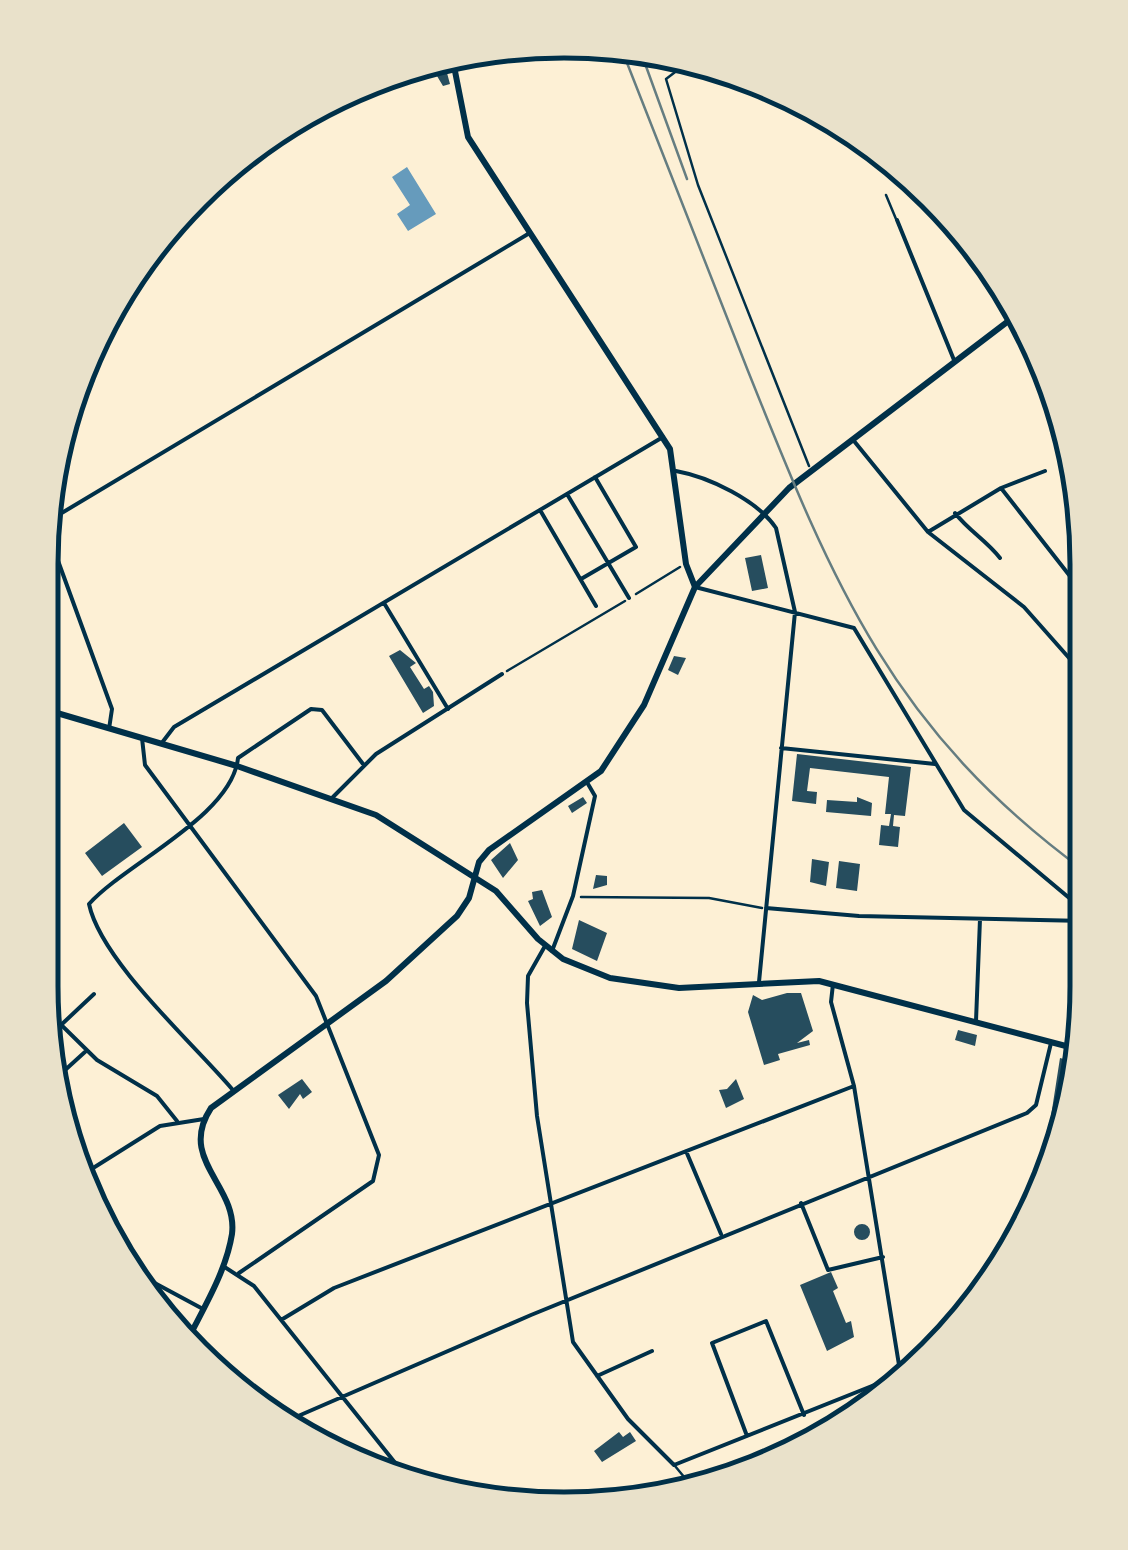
<svg xmlns="http://www.w3.org/2000/svg" width="1128" height="1550" viewBox="0 0 1128 1550" font-family="Lora,serif">
<rect width="100%" height="100%" fill="#fdf0d5"/>
<!-- water -->
<path fill="#669bbc" d="M407 167 436 214 408 231 397 214 410 205 392 177Z"/>
<!-- building -->
<path fill="#264d5e" d="M447 73 450 84 443 86 437 76Z
M761 555 768 588 752 591 745 558Z
M400 650 416 663 410 667 424 689 429 686 433 692 434 706 423 713 389 656Z
M674 656 686 658 678 675 668 670Z
M797 754 911 767 905 816 894 815 893 826 900 827 898 847 879 845 881 825 889 826 891 814H885L889 777 810 768 807 791 817 792 816 804 792 801Z
M583 797 587 803 572 813 568 806Z
M857 797 872 803 871 816 826 812 827 800 857 802Z
M124 823 142 847 102 876 85 853Z
M510 843 518 860 503 878 491 860Z
M812 859 829 862 826 886 810 882Z
M839 861 860 864 857 891 836 888Z
M596 875 607 876V885L593 889Z
M542 890 552 917 540 926 528 901 533 899 532 892Z
M579 920 607 933 597 961 572 949Z
M787 993H801L813 1031 797 1043 809 1040 810 1045 778 1054 780 1060 764 1065 748 1012 753 995 762 1000Z
M958 1030 977 1035 975 1046 955 1040Z
M1060 1058 1078 1063 1067 1120 1051 1116Z
M302 1079 312 1092 303 1099 300 1094 289 1109 278 1095Z
M736 1079 744 1099 726 1108 719 1090 727 1089Z
M854 1232a8 8 0 1 1 16 0a8 8 0 1 1-16 0Z
M831 1272 838 1288 833 1291 846 1323 851 1321 854 1337 827 1351 800 1285Z
M619 1432 623 1437 630 1432 636 1441 602 1462 594 1451Z"/>
<g fill="none" stroke-linecap="round" stroke-linejoin="round">
<!-- path -->
<path stroke="#003049" stroke-width="2.5" d="M687 63 666 79 698 185 809 466
M636 594 680 567
M507 671 625 601
M581 897 709 898 762 908"/>
<!-- service -->
<path stroke="#003049" stroke-width="2.5" d="M886 195 896 219
M675 1466 694 1489"/>
<!-- minor -->
<path stroke="#003049" stroke-width="4" d="M897 220 954 360
M854 441 928 532 1024 607 1085 676
M676 471C709 477 757 500 776 528L795 612 759 982
M1001 488 1073 580
M567 494 629 598
M540 510 596 606
M955 513C969 531 986 540 1000 558
M45 523 528 234
M45 525 112 709 109 729
M928 532 1001 488 1045 471
M581 579 636 547 595 477
M695 587 854 628 964 810 1086 912
M384 603 448 709
M142 738 145 765 316 996 379 1155 373 1181 239 1273
M161 744 174 727 663 437
M781 748 935 764
M333 797 376 754 502 674
M766 908 859 916 1086 921
M545 946 528 976 527 1003 537 1116 573 1342 628 1419 674 1465 902 1374
M552 951 573 896 595 796 588 784
M833 984 831 1002 854 1086 899 1365 905 1377
M43 1007 97 1060 157 1096 177 1121
M976 1021 980 919
M61 1025 94 994
M53 1081 86 1051
M53 1087 68 1101
M232 1089C193 1043 101 961 89 904 126 863 232 816 238 758L311 709 322 710 363 764
M686 1151 721 1234
M82 1175 160 1126 204 1119
M801 1203 828 1270 883 1257
M123 1266 203 1309
M223 1266 254 1286 408 1479
M147 1298 153 1284
M281 1320 334 1288 854 1086
M597 1376 652 1351
M282 1423 531 1315 1027 1113 1036 1105 1051 1043
M747 1436 712 1343 766 1321 804 1415"/>
<!-- secondary -->
<path stroke="#003049" stroke-width="6" d="M452 56 468 137 670 449 686 564 695 587"/>
<!-- primary -->
<path stroke="#003049" stroke-width="6" d="M40 708 237 766 376 815 496 891 538 939 563 959 610 978 679 988 819 981 1081 1050
M186 1343C203 1309 226 1272 232 1234 238 1185 177 1160 211 1108L386 981 457 916 469 898 479 862 489 850 601 771 644 705 695 587 789 488 1019 313"/>
<!-- rail -->
<path stroke="#657d81" stroke-width="2.5" d="M620 45C663 154 705 262 748 371 834 586 892 730 1086 872
M639 47 687 179"/>
</g>
<!-- crop -->
<path d="M0 0H1128V1550H0ZM564 58H564A506 506 0 0 1 1070 564V986A506 506 0 0 1 564 1492H564A506 506 0 0 1 58 986V564A506 506 0 0 1 564 58Z" fill="#e9e1ca" fill-rule="evenodd"/>
<path fill="none" stroke="#003049" stroke-width="5" d="M564 58H564A506 506 0 0 1 1070 564V986A506 506 0 0 1 564 1492H564A506 506 0 0 1 58 986V564A506 506 0 0 1 564 58Z"/>
</svg>
